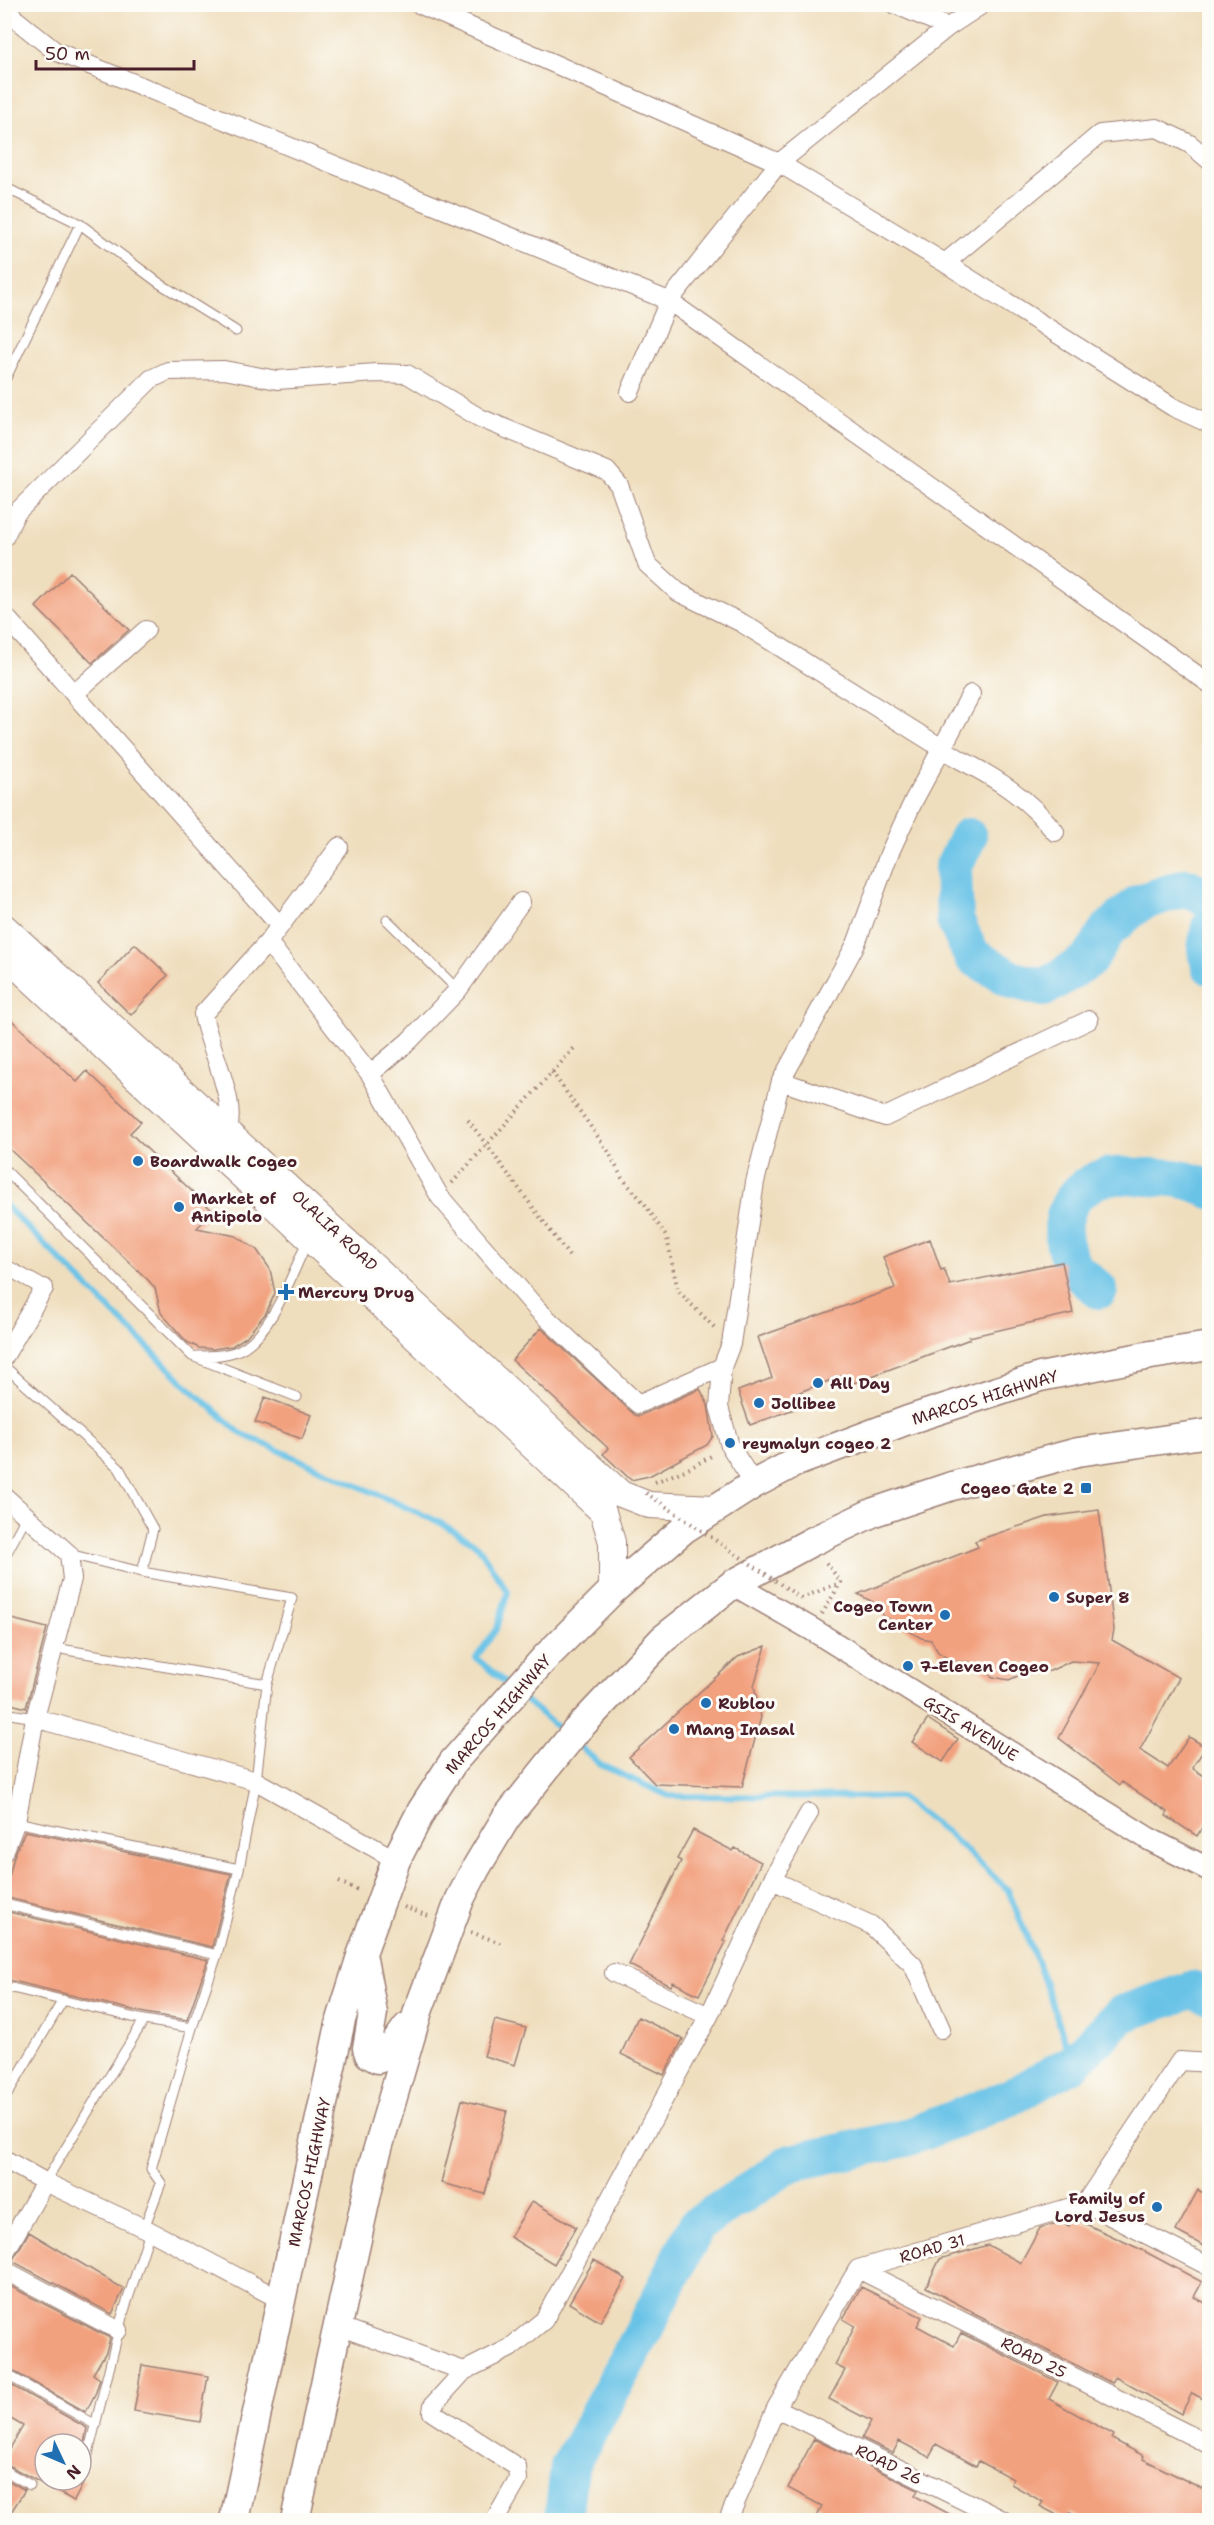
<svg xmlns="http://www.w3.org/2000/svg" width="1214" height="2525" viewBox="0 0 1214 2525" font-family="'Shantell Sans',sans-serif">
<rect width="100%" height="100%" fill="#fdfcf7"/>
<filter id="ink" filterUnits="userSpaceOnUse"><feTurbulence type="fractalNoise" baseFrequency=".0167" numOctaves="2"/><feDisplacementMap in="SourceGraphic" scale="12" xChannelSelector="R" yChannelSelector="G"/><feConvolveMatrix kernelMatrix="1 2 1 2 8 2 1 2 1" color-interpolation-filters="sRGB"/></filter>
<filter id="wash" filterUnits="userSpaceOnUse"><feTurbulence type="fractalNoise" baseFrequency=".008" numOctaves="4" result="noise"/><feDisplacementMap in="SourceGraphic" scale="24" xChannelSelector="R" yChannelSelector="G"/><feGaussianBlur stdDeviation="1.35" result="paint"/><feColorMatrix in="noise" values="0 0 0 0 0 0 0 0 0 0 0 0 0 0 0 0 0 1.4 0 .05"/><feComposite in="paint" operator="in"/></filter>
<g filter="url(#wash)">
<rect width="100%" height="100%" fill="#efdebd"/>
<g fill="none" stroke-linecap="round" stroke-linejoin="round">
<!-- stream -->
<path stroke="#69c3e7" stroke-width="6" d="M4 1204 187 1386 240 1433 439 1522 478 1546 508 1592 497 1628 476 1658 509 1686
M521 1697 564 1733
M576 1743 601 1765 669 1796 900 1797 947 1833 1008 1890 1038 1964 1073 2063"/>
<!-- river -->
<path stroke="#69c3e7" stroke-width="38" d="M968 837 953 868 955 920 972 956 1013 980 1044 988 1090 959 1107 931 1139 903 1187 887 1210 901
M1210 927 1206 949 1210 966
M1099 1290C1091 1282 1077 1274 1072 1264 1053 1228 1065 1189 1106 1177 1118 1174 1135 1177 1148 1177 1169 1177 1191 1178 1210 1190
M563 2520 569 2467 642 2334 697 2225 791 2163 906 2138 1011 2097 1073 2063 1122 2014 1191 1990 1210 1996"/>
</g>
<g id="blocks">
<!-- building -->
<path fill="#f2a17f" d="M70 572 129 630 92 663 36 607Z
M135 944 168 975 131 1015 98 983Z
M4 1013 77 1082 87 1071 141 1122 130 1133 213 1211 197 1228 236 1236 257 1250 270 1269 275 1293 266 1313 246 1337 232 1346 213 1349 199 1348 187 1342 161 1313 155 1288 148 1280 4 1144Z
M930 1239 941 1270 944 1269 950 1285 1062 1262 1073 1313 969 1337 970 1339 848 1385 844 1375 792 1395 797 1408 750 1425 738 1391 772 1378 758 1337 895 1288 883 1257Z
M541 1328 635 1415 639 1416 700 1389 708 1405 713 1436 707 1445 649 1476 631 1480 603 1454 608 1448 512 1360Z
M265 1397 311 1415 302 1439 255 1422Z
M1099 1510 1114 1630 1112 1640 1179 1678 1140 1750 1168 1768 1189 1737 1206 1747 1192 1768 1209 1779V1817L1197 1836 1166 1816 1168 1812 1122 1782 1120 1785 1059 1738 1100 1663 1071 1661 1050 1671 1020 1675 1009 1680 993 1677 969 1662H953L938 1652 931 1640 921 1638 883 1616 880 1606 858 1594 978 1547 975 1541 1047 1517Z
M4 1617 47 1628 26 1708 4 1702Z
M766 1646 754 1686 761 1717 742 1787 655 1784 629 1757 738 1657Z
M928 1719 958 1739 943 1762 912 1742Z
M693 1830 733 1851 735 1848 761 1862 723 1941 726 1942 699 1995 673 1982 671 1986 629 1965 681 1861 677 1859Z
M25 1831 231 1874 212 1947 8 1898 9 1895 5 1894 14 1856Z
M5 1911 208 1960 187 2020 145 2013 4 1979Z
M638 2017 683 2039 664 2075 621 2054Z
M495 2020 526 2028 515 2065 484 2056Z
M462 2100 507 2111 485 2194 441 2183Z
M1198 2190 1209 2196V2249L1176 2231Z
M532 2201 576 2227 554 2264 510 2237Z
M1073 2218 1142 2250 1202 2282 1194 2297 1209 2305V2402L1192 2393 1181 2414 1115 2377 1112 2383 972 2313 973 2312 926 2287 940 2259 988 2245 1021 2263 1040 2228 1061 2222 1069 2226Z
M29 2232 124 2289 112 2314 12 2261Z
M594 2260 626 2279 600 2322 569 2303Z
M4 2283 110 2338 106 2352 93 2374 100 2379 96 2392 86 2412 4 2366Z
M861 2287 922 2317 917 2326 954 2346 961 2333 1058 2382 1049 2399 1114 2435 1112 2439 1144 2456 1143 2459 1209 2492V2520H1084L1070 2513 1066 2520 1040 2506 1043 2502 1011 2484 1013 2479 979 2461 976 2466 936 2444 929 2457 899 2441 893 2453 862 2438 871 2421 829 2399 845 2370 835 2365 855 2326 843 2319Z
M142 2365 208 2376 200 2422 134 2411Z
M4 2381 87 2428 84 2444H45V2480H85L74 2501 4 2463V2459L23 2426 4 2415Z
M814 2439 918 2490 915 2496 961 2520H814L822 2506 788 2488Z
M4 2478 25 2490 6 2520H4Z"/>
</g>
</g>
<g filter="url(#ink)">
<use href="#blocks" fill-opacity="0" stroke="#9c7e74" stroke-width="1.5"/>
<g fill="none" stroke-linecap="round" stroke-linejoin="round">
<!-- service casing -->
<g stroke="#9c7e74" stroke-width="11">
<path id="service" d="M4 187 80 224 159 283 236 331
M4 382 80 224
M387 920 458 990
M4 1169 192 1356 297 1397
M197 1356C211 1356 226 1356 239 1350 272 1335 293 1271 308 1240
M4 1366 119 1468 153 1529 142 1572
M69 1554 142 1572 292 1598 267 1684 256 1781 239 1869 217 1955 192 2028 151 2169 161 2183 144 2228
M4 1558 26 1517
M55 1648 267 1684
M4 1713 35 1718
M16 1822 239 1869
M4 1904 217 1955
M4 1986 144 2020 192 2028
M4 2100 63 2000
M45 2182 144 2020
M4 2373 96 2425
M86 2462 122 2317 150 2231
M4 2470 30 2485"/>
</g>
<!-- pedestrian casing -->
<g stroke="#9c7e74" stroke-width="16">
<path id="pedestrian" d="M4 1266 44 1288"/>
</g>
<!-- minor casing -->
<g stroke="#9c7e74" stroke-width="20">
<path id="minor" d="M6 4 14 18 55 51 669 301 1210 684
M419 4 779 163 945 263 1173 407 1210 424
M894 4 948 27
M945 263 1100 134 1157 128 1190 144 1210 161
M630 392 669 301 779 163 948 27 983 4
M4 538 16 513 151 379 168 371 224 370 277 380 376 373 407 374 480 418 607 471 619 485 647 564 678 592 742 623 959 759C996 778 1028 798 1055 832
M4 615 280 926
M74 694 146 630
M268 942 370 1074 440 1197 537 1309 638 1404 722 1367 719 1407 730 1446 754 1484
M370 1074 409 1041 458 990 521 902
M781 1081 885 1117 1089 1020
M223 1138C245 1113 207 1045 203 1014L268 942 339 847
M4 1357 44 1288
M722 1367 731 1344 755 1182 781 1081 856 944 889 854 914 800 971 694
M4 1496 69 1554 72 1579 35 1718 16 1822 4 1852
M35 1718 256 1781 396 1860
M772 1880 871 1925 913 1965 941 2029
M614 1973 709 2016
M4 2159 45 2182 150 2231 281 2300
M1085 2203 1210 2267
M4 2254 45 2182
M858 2269 1210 2445
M4 2270 118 2330
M338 2326 464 2371 510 2348 544 2320 709 2016 772 1880 809 1813
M464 2371 433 2405 432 2412 517 2467 518 2480 495 2520
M776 2408 1003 2520
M728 2520 776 2408 858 2269 1085 2203 1180 2061 1210 2063"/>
</g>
<!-- tertiary casing -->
<g stroke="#9c7e74" stroke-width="25">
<path id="tertiary" d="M733 1584 813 1630 1149 1839 1210 1870"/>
</g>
<!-- secondary casing -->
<g stroke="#9c7e74" stroke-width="28">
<path id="secondary" d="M4 927 621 1494 649 1505 714 1508
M4 954 603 1512 612 1542V1591"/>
</g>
<!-- primary casing -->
<g stroke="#9c7e74" stroke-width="31">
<path id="primary" d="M363 1959 373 2013 367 2048 369 2054 378 2059 386 2056 407 2027
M234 2520 341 2020 362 1953 396 1860 422 1810 453 1762 544 1659 612 1591 684 1529 754 1484 794 1463 908 1420 1040 1377 1151 1355 1210 1346
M295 2520 374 2162 418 2011 460 1899 476 1868 506 1818 576 1731 663 1639 733 1584 811 1542 874 1512 952 1486 1078 1452 1210 1433"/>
</g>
<!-- path -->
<path stroke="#9c7e74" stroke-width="4" stroke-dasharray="1.5 4.5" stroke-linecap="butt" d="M552 1072 608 1151 622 1178 645 1204 667 1238 678 1291 715 1328
M468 1120 569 1256
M452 1183 576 1046
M655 1482 690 1468 713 1455
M801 1598 840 1583
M822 1614 841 1582 824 1560
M339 1882 360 1891
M404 1907 428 1916
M471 1932 503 1944"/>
<!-- service -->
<use href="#service" stroke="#fff" stroke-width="9"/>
<!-- pedestrian -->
<use href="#pedestrian" stroke="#fff" stroke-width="14"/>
<!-- minor -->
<use href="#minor" stroke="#fff" stroke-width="18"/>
<!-- tertiary -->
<use href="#tertiary" stroke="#fff" stroke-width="22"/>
<!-- secondary -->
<use href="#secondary" stroke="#fff" stroke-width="26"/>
<!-- primary -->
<use href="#primary" stroke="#fff" stroke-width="28"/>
<!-- path-bridge -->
<path stroke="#9c7e74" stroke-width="4" stroke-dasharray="1.5 4.5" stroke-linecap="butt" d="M646 1493 801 1598"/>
</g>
</g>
<!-- markers -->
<g fill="#1f6fb2" stroke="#fdfcf7" stroke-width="2">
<circle cx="138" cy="1161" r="6"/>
<circle cx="179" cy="1207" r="6"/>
<path d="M283 1283h6v6h6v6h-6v6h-6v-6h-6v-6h6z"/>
<circle cx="818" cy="1383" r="6"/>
<circle cx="759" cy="1403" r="6"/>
<circle cx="730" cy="1443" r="6"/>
<rect x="1080" y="1482" width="12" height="12" rx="3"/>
<circle cx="1054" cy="1597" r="6"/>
<circle cx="945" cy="1615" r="6"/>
<circle cx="908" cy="1666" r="6"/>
<circle cx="706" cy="1703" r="6"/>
<circle cx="674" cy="1729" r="6"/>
<circle cx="1157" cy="2207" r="6"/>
</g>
<g text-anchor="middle" stroke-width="6" stroke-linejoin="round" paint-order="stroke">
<!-- poi labels -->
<g font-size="16" font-weight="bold" fill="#4a1f2b" stroke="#fdfcf7" text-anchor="start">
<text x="150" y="1167">Boardwalk Cogeo</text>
<text x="191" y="1204">Market of<tspan x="191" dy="18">Antipolo</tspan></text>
<text x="298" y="1298">Mercury Drug</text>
<text x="830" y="1389">All Day</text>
<text x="771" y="1409">Jollibee</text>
<text x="742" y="1449">reymalyn cogeo 2</text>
<text x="1074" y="1494" text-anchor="end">Cogeo Gate 2</text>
<text x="1066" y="1603">Super 8</text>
<text x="933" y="1612" text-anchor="end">Cogeo Town<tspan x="933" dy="18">Center</tspan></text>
<text x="920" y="1672">7-Eleven Cogeo</text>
<text x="718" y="1709">Rublou</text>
<text x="686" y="1735">Mang Inasal</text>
<text x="1145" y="2204" text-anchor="end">Family of<tspan x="1145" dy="18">Lord Jesus</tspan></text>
</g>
<!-- street labels -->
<g font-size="16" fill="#4a1f2b" stroke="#fdfcf7">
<text transform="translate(335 1230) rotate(43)" y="6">OLALIA ROAD</text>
<text transform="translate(985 1397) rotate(-17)" y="6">MARCOS HIGHWAY</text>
<text transform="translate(498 1714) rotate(-49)" y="6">MARCOS HIGHWAY</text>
<text transform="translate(971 1728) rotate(32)" y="6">GSIS AVENUE</text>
<text transform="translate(309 2172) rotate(-78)" y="6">MARCOS HIGHWAY</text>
<text transform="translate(932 2248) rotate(-16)" y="6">ROAD 31</text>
<text transform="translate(1034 2357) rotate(27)" y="6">ROAD 25</text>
<text transform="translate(889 2464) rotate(26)" y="6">ROAD 26</text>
</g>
</g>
<!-- margin -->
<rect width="1214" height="2525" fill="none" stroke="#fdfcf7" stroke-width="24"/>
<!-- north arrow -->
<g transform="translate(63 2462) rotate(134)"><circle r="28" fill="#fdfcf7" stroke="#b5a4a5" stroke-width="1.5"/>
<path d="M0-4.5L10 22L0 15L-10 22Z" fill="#1f6fb2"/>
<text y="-9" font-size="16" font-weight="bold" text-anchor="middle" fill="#4a1f2b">N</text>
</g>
<!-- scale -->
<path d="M36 60v9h158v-9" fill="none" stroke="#4a1f2b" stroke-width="3"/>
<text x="45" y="60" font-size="18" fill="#4a1f2b" stroke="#fdfcf7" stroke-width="4.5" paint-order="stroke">50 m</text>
</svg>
